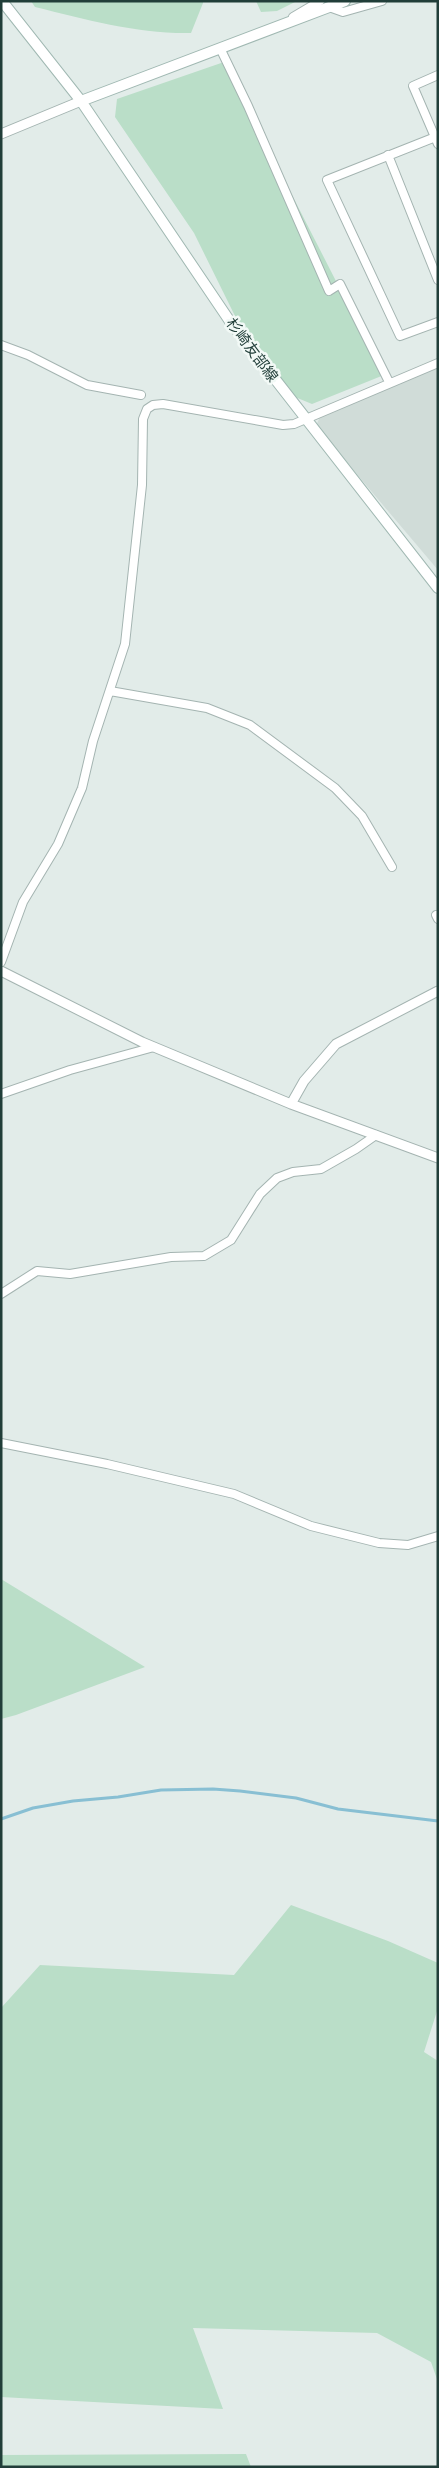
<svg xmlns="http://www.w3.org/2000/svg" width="439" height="2468" viewBox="0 0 439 2468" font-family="Montserrat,'Noto Sans JP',sans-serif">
<rect width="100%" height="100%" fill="#e2ece9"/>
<!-- built -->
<path fill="#d0dcd8" d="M438 366V570L316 426 321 414Z"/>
<!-- green -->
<path fill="#badec8" d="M31 1H203V3L191 33C138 34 87 20 35 7Z
M256 1H297L277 11 261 12Z
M224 62 384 375 312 404 295 397 235 316 194 233 115 117 117 99Z
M1 1579 145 1667 16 1715 1 1719Z
M291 1905 388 1941 438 1963V2008L424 2052 438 2061V2382L431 2362 377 2333 193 2328 223 2409 1 2397V2008L40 1965 234 1975Z
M246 2454 251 2467H1V2455Z"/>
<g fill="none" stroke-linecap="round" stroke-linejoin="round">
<!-- stream -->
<path stroke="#88bfd3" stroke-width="3" d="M1 1819 33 1808 73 1801 118 1797 161 1790 213 1789 240 1791 296 1798 338 1809 438 1821"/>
<!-- minor casing -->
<g stroke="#a4b4b1" stroke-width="10">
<path id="minor" d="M329 7 343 12 382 1
M293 17 320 1
M220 48 248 106 329 291 340 284 389 382
M438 75 413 86 438 144
M438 136 327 180 400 336 438 322
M388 155 438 280
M1 345 28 355 87 385 141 395
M110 691 207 708 250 725 335 788 362 816 392 867
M436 915 438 919
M1 962 23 902 58 844 82 788 93 741 125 644 142 485 143 419 147 409 153 405 163 404 283 425 294 424 438 363
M1 1094 70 1070 154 1047
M1 1294 37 1271 70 1274 171 1257 204 1256 231 1240 260 1194 277 1178 293 1172 321 1169 356 1149 376 1135
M1 1443 107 1464 234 1494 311 1526 379 1543 408 1545 438 1536"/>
</g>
<!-- tertiary casing -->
<g stroke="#a4b4b1" stroke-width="11">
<path id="tertiary" d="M1 134 81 101
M1 971 142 1042 291 1104 438 1158
M291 1104 304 1081 336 1044 438 991"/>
</g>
<!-- secondary casing -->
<g stroke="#a0b8b2" stroke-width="12">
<path id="secondary" d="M2 1 81 101 229 320 438 588
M81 101 345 1"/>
</g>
<!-- minor -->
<use href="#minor" stroke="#fff" stroke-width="8"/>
<!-- tertiary -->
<use href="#tertiary" stroke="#fff" stroke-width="9"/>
<!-- secondary -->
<use href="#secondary" stroke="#fff" stroke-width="10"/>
</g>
<g text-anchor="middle" stroke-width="5" stroke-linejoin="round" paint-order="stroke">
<!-- street labels -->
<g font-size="15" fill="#213e39" stroke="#f2f9f6">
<text transform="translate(252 350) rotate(53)" y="5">杉崎友部線</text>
</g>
</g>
<!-- border -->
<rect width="439" height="2468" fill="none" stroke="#213e39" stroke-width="5"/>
</svg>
